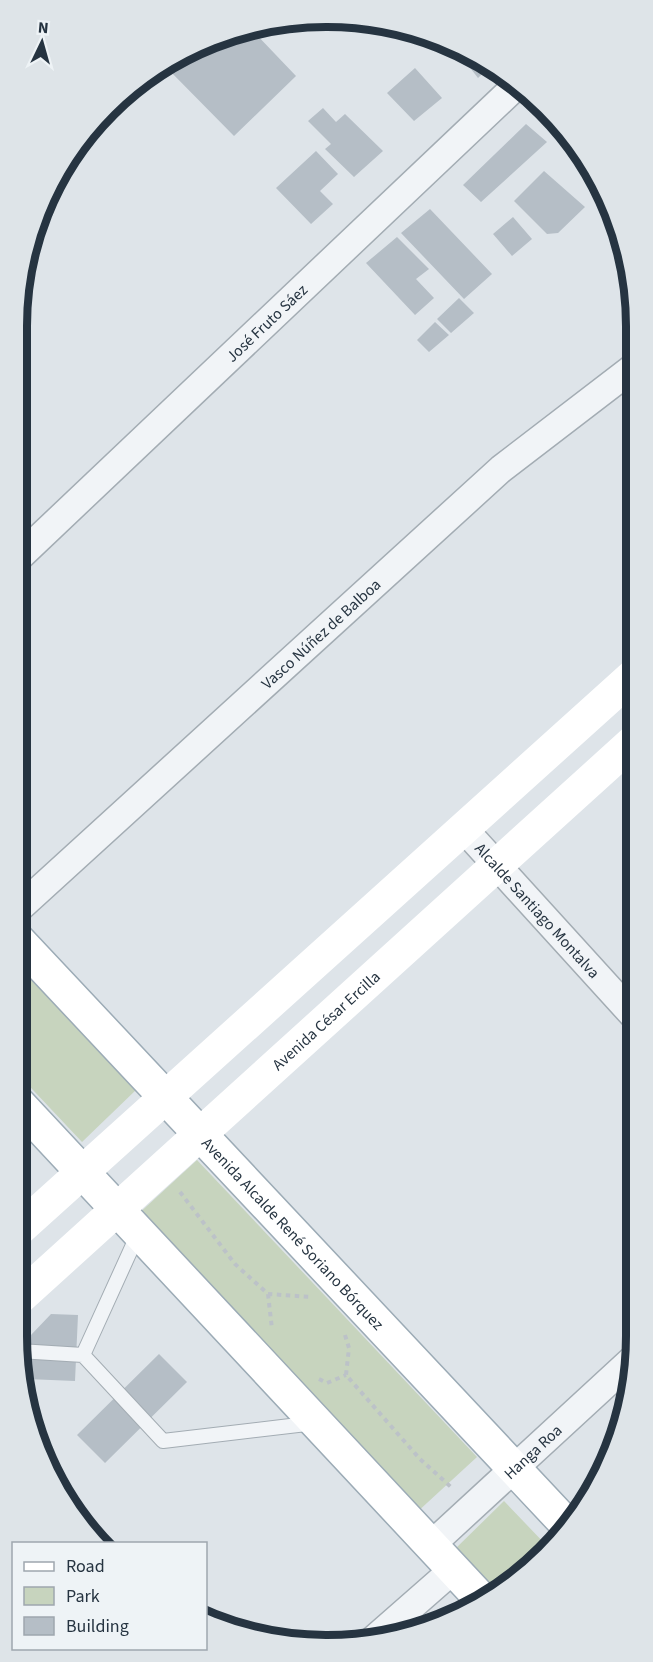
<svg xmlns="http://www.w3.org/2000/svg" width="653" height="1662" viewBox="0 0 653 1662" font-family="'Source Sans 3',sans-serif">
<rect width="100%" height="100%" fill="#dee4e9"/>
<!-- green -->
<path fill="#c7d4be" d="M16 962 137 1089 82 1142 17 1073Z
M197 1160 477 1457 415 1514 135 1217Z
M504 1501 547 1546 493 1594 453 1551Z"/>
<!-- building -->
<path fill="#b5bec6" d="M253 31 296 76 234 136 166 67 189 49Z
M454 47 491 65 478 78Z
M415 68 442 98 414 121 387 93Z
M323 108 336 122 345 114 383 151 354 177 325 149 331 144 308 121Z
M526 124 547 142 481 202 463 185Z
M316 151 338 174 320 191 333 204 311 224 276 188Z
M544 171 585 207 558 233 547 234 514 201Z
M430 209 492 274 464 299 401 233Z
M513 217 532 239 512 256 493 234Z
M397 237 429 269 416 279 434 298 415 315 366 263Z
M459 298 474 313 451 333 437 319Z
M435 322 449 335 429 352 417 340Z
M51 1314 78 1315 75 1381 27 1379 31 1335Z
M159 1354 187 1382 105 1463 77 1435Z"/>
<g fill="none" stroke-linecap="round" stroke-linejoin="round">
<!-- service casing -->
<g stroke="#a3acb3" stroke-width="16">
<path id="service" d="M138 1234 83 1355 163 1441 315 1423
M19 1351 83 1355"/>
</g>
<!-- minor casing -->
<g stroke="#a3acb3" stroke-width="30">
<g id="minor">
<path id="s1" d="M16 560 517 85"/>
<path id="s2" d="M463 828 634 1016 636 1015"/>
<path id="s3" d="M16 911 501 469 634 367"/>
<path id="s4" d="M431 1545 633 1359"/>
<path d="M373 1640 454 1569"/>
</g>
</g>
<!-- primary casing -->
<g stroke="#9cabb6" stroke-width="36">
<g id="primary">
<path id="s6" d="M16 938 569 1527"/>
<path d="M16 1101 484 1602"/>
</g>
</g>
<!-- path -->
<path stroke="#bcc2c8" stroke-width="4" stroke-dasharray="4.5 4.5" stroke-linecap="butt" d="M180 1192 235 1264 268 1294 311 1297
M268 1294 272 1329
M345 1335 349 1348 346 1375 420 1459 452 1488
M319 1379 327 1383 346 1375"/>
<!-- service -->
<use href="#service" stroke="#f1f4f7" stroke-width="14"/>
<!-- minor -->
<use href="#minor" stroke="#f1f4f7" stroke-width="27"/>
<!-- secondary -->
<g stroke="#fff" stroke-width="33">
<path d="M16 1232 635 674"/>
<path id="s5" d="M16 1301 635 740"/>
</g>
<!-- primary -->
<use href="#primary" stroke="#fff" stroke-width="33"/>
</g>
<g text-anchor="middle" stroke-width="5" stroke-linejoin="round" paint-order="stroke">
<!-- street labels -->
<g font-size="16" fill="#263441" stroke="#eef3f6">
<text dy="6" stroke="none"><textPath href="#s1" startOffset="345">José Fruto Sáez</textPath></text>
<text dy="6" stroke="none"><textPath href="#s3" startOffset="412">Vasco Núñez de Balboa</textPath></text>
<text dy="6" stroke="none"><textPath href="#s2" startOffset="111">Alcalde Santiago Montalva</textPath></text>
<text dy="6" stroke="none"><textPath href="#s5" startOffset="418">Avenida César Ercilla</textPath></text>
<text dy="6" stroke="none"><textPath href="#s6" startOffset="405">Avenida Alcalde René Soriano Bórquez</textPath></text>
<text dy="6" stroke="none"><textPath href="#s4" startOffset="138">Hanga Roa</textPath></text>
</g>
</g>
<!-- crop -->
<path d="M0 0H653V1662H0ZM326 27H327A299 299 0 0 1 626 326V1336A299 299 0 0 1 327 1635H326A299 299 0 0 1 27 1336V326A299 299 0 0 1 326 27Z" fill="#dee4e8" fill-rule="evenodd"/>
<path fill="none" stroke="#263441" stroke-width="8" d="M326 27H327A299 299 0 0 1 626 326V1336A299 299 0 0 1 327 1635H326A299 299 0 0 1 27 1336V326A299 299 0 0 1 326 27Z"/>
<!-- legend -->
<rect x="12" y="1542" width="195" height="108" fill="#eef3f6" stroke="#9ea7ae" stroke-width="1.5"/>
<rect x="24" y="1562" width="30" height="9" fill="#ffffff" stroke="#9ea7ae" stroke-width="1.5"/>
<text x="66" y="1572" font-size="18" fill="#263441">Road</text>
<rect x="24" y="1587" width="30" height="18" fill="#c7d4be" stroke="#9ea7ae" stroke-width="1.5"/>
<text x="66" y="1602" font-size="18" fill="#263441">Park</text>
<rect x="24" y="1617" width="30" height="18" fill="#b5bec6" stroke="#9ea7ae" stroke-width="1.5"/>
<text x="66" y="1632" font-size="18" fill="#263441">Building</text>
<!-- north arrow -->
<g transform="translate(42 42) rotate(5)" stroke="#eef3f6" stroke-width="4.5" paint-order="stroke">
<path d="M0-4.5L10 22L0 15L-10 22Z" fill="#263441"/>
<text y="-9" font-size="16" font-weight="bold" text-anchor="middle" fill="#263441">N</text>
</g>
</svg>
